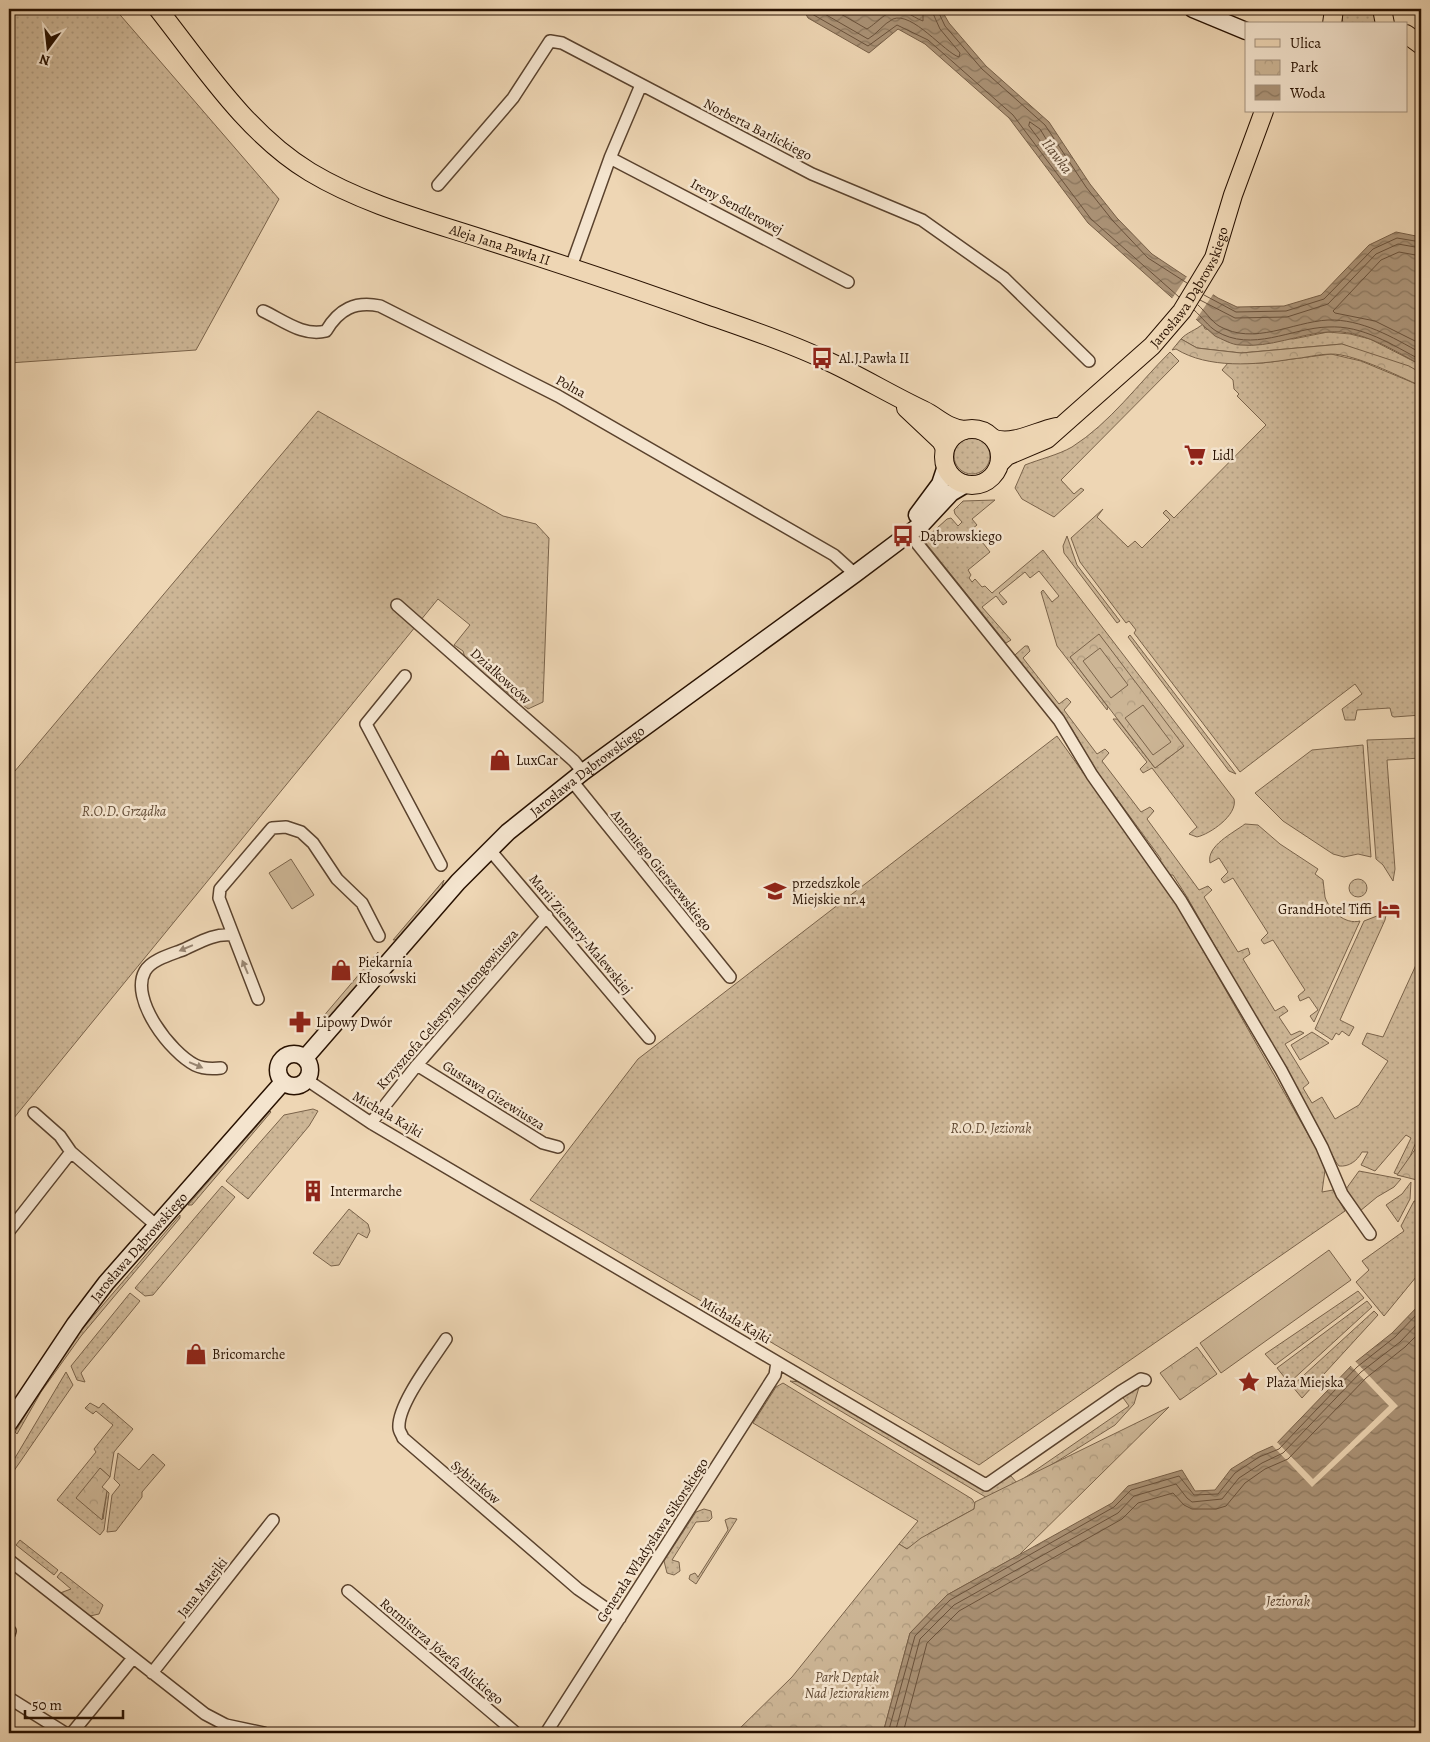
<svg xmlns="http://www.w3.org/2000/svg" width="1430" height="1742" viewBox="0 0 1430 1742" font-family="Alegreya,serif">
<defs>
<pattern id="grass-dots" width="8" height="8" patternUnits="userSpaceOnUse" patternTransform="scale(1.25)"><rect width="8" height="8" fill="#ccb595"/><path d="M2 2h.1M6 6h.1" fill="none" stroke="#af9b7f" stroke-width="1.8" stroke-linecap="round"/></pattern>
<pattern id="park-crowns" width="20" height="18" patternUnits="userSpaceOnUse" patternTransform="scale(1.25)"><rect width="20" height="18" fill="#ccb595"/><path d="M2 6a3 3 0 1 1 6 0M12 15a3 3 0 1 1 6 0" fill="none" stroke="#af9b7f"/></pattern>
<pattern id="water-waves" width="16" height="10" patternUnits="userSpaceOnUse" patternTransform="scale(1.25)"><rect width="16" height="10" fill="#ab9377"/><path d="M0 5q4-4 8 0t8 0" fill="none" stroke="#8b775f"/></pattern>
</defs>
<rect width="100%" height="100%" fill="#eed6b4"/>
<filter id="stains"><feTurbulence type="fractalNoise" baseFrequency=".004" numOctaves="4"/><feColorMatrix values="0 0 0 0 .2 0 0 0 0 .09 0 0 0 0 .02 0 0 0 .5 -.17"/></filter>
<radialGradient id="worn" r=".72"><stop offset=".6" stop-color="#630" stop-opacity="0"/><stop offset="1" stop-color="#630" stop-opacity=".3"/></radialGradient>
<!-- grass -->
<path fill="url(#grass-dots)" stroke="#7a634a" d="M9 9H115L279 199 196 350 9 363Z
M1346 9H1371L1375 17 1374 24H1343L1342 16Z
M1203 324 1205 329 1293 339 1328 332 1350 334 1370 339 1421 365V375L1342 344 1241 353 1197 348 1181 339C1186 333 1196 330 1203 324Z
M1170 352 1179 361 1061 480 1074 494 1081 488 1084 490 1054 517 1022 499 1015 488 1025 465C1040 459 1058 455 1072 447 1110 423 1138 384 1170 352Z
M1331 354 1361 361 1421 386V715L1394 717 1392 716 1390 708 1357 710 1355 720H1345L1342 709 1362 694 1355 684 1240 772 1134 633 1136 630 1129 621 1126 623 1080 562 1071 538 1103 509 1097 517 1128 547 1135 541 1142 548 1170 520 1163 513 1166 510 1174 518 1266 425 1237 396 1239 394 1234 389 1233 380 1222 370 1228 363H1262Z
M318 411 503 516 536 524 549 538 543 702 528 709 465 658 463 651 454 645 470 625 438 599 9 1124V778Z
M954 456a18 18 0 1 1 36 0a18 18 0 1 1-36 0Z
M995 500 972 519 977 525 972 529 990 552 968 570 971 575 969 578 972 582 975 579 982 587 985 586 992 593 1043 550 1234 799C1238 815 1210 834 1197 837L1189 834 1197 827 1152 768 1143 773 1140 769 1147 762 1113 719H1117L1155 768 1184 746 1070 657 1108 707 1107 710 1057 646 1041 592 1043 590 1052 602 1059 596 1039 571 1030 578 1025 572 999 593 1007 602 1003 605 996 596 982 607 1011 640 1006 643 925 542 926 538 947 519 951 518 958 526 962 522 955 514 954 510 963 501Z
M1067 536 1077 565 1120 621 1117 623 1064 553 1063 546Z
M1130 635 1236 774 1229 771 1128 637Z
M1025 646H1028L1030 651 1023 658 1059 704 1067 698 1071 702 1064 710 1097 754 1105 749 1109 753 1102 761 1141 812 1150 807 1154 811 1147 819 1199 890 1208 886 1212 890 1204 897 1238 952 1248 948 1250 954 1243 959 1275 1011 1284 1006 1288 1011 1279 1017 1291 1035 1300 1031 1304 1033 1285 1044 1309 1083 1303 1088 1312 1103 1322 1097 1335 1119 1359 1105 1388 1061 1362 1044 1367 1033 1383 1037 1421 954V1130L1402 1176 1394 1173 1411 1138 1406 1135 1375 1171 1361 1165 1368 1152H1362C1357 1161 1349 1167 1339 1166L1336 1162 1298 1091 1187 897 1173 875H1169L1160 863 1161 859 1093 766 1072 729 1015 655Z
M1057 736 1176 903 1317 1150 1325 1170 1322 1192 1333 1190 1345 1211 979 1465 530 1200 638 1059Z
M1421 738V758L1387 760 1395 869 1393 881 1383 865 1376 859 1367 740Z
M1363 745 1371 857 1358 854 1344 857 1333 854 1283 821 1255 793 1312 750Z
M1245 824 1258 825 1280 844 1318 869 1315 874 1323 880C1324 886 1324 891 1325 897 1329 910 1345 925 1360 921L1314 1022 1310 1016 1318 1010 1309 997 1300 1001 1298 996 1305 990 1273 940 1264 944 1261 940 1268 933 1233 878 1224 883 1221 879 1228 872 1219 858 1210 863C1206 846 1233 833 1245 824Z
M1349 888a9 9 0 1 1 18 0a9 9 0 1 1-18 0Z
M444 880 440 892 400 939 393 940Z
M1384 910H1387L1385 920 1340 1020 1354 1027 1349 1036 1342 1031 1339 1035 1336 1033 1332 1040 1315 1029 1364 921 1377 916Z
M378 952 377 963 344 1002 316 1030V1025Z
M1312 1032 1329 1043 1300 1060 1291 1045Z
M313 1109 318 1111 309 1126 248 1199 226 1181 284 1115Z
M270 1111 271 1112 192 1205H188Z
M1359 1171 1401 1179 1394 1187 1377 1197 1360 1211 1346 1189Z
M1411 1182 1410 1199 1398 1222 1386 1205 1402 1194Z
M222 1186 235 1197 153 1295 145 1296 135 1288Z
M1414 1201 1421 1202V1244L1415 1254 1421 1260V1271L1384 1316 1356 1282 1369 1270 1362 1261 1404 1231 1401 1226Z
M349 1209 368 1224 370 1231 367 1238 358 1233 339 1265 331 1266 313 1253Z
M180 1215V1218L81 1336 41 1392 17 1434 15 1432 40 1391 78 1334Z
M1358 1291 1364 1298 1275 1365 1265 1354Z
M130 1293 140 1301 81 1373 85 1382 77 1380 71 1366Z
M1367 1301 1372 1307 1289 1383 1277 1368Z
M1374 1311 1378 1315 1302 1398 1292 1386Z
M66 1372 73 1385 9 1478V1468Z
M790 1381 801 1382 993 1487 1011 1476 1017 1483 1129 1406 1121 1395 1140 1384 1134 1404 1115 1425 1032 1477 989 1499Z
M783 1383 972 1499 976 1505 974 1509 930 1533 907 1549 899 1544 918 1521 753 1423 776 1387Z
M90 1403 99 1408 103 1403 133 1429 114 1452 110 1477 100 1468 103 1519 107 1491 109 1493 104 1530 100 1535 57 1500 96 1452 94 1449 113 1425 96 1411 93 1414 85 1408Z
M118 1453 139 1470 153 1454 165 1465 142 1492V1497L116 1531 107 1532 112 1495 120 1485 114 1479Z
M704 1509 711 1511 712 1518 709 1521 696 1522 672 1560 679 1562 680 1571 674 1575 667 1573 664 1561 696 1512Z
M730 1518 737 1519 696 1584 689 1579 690 1575 695 1573 698 1577 728 1530 725 1520Z
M20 1540 58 1570 54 1575 16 1545Z
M61 1572 103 1605 99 1614 90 1616 60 1593 71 1589 57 1577Z"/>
<!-- park -->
<path fill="url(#park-crowns)" stroke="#7a634a" d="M1181 339 1197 348 1241 353 1342 344 1409 366 1421 373V386C1398 376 1355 354 1331 354 1318 354 1305 358 1292 359 1256 365 1208 369 1176 349L1172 350Z
M1099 634 1184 746 1155 768 1070 657Z
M1421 1141V1171L1417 1180 1397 1175Z
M1197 1347 1217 1374 1180 1400 1160 1373Z
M1169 1407 1019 1555 947 1595 910 1633 883 1733H735L792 1677 899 1544 907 1549 921 1538 974 1509 975 1502Z
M100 1468 110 1477 102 1487 107 1491 102 1520 76 1498Z"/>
<!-- pitch -->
<path fill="#ccb595" stroke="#7a634a" d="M1100 648 1128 685 1111 698 1083 661Z
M1143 705 1171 742 1153 755 1125 718Z
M291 859 314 895 292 909 269 873Z
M1329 1250 1351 1280 1221 1373 1200 1343Z"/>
<!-- water -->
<path fill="url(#water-waves)" stroke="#775f47" d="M803 9H941L949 23 986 66 1049 122 1090 184 1117 218 1152 254 1218 298 1237 307 1284 306 1321 295 1369 245 1396 232 1421 237V365C1393 350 1361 329 1328 332 1299 334 1270 348 1240 345 1232 345 1222 339 1215 336L1088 223 1009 118 925 44 898 29 869 53 808 18Z
M1421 1303V1733H883L910 1633 947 1595 1112 1503 1128 1486 1182 1470 1195 1491 1215 1490 1231 1469 1257 1453 1275 1445 1353 1364 1392 1333Z"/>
<!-- pier -->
<path fill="#eed6b4" d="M1188 275 1214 293 1195 321 1171 300Z
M1354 1360 1398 1406 1312 1487 1271 1444 1276 1441 1313 1479 1389 1406 1349 1364Z"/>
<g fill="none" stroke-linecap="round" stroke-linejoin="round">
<!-- shore -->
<path stroke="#6a523c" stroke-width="1" d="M809 9 812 14 868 46 897 25 928 40 1013 115 1091 219 1179 297
M816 9 868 39C877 34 883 24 893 19 912 11 945 53 959 57L960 53 940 29 931 9
M832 9 867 29C879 22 889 6 905 12 912 15 917 19 923 21V9
M937 9 945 26 982 69 1045 125 1086 187 1113 221 1148 258 1187 283
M1030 122 1040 129 1051 147 1050 150H1047L1029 126Z
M1421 256 1399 252 1381 260 1333 311 1335 313 1375 321 1421 344
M1204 295 1236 312 1286 311 1324 299 1373 249 1397 238 1421 242
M1200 300 1235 318 1287 317 1328 304 1376 254 1398 244 1421 248
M1198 305C1205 311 1211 321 1219 326 1254 346 1292 322 1328 320 1362 319 1392 337 1421 353
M1194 310C1202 317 1208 326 1216 331 1252 353 1291 328 1328 327 1363 325 1392 345 1421 360
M888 1733 915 1636 950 1600 1114 1507 1131 1490 1179 1476 1194 1495 1218 1494 1235 1473 1259 1457 1279 1449 1357 1367 1395 1337 1421 1310
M895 1733 920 1639 954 1605 1118 1513 1134 1496 1176 1484 1187 1498 1192 1502 1222 1499 1239 1478 1262 1463 1283 1453 1361 1372 1400 1342 1421 1320
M903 1733 927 1643 959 1611 1122 1519 1138 1503 1173 1493 1184 1505 1192 1509H1216L1226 1506 1245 1483 1265 1469 1288 1459 1366 1378 1405 1347 1421 1331"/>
<!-- street casing -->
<g stroke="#5a422d" stroke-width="14">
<path id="street" d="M610 158 848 282
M438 185 513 98 550 41 562 43 812 174 922 220 1004 278 1089 361
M571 267 610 158 641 85
M263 311C283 320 303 337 326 331 339 309 355 301 380 306L558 396 834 555 855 574
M908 532 1059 720 1092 775 1181 901 1281 1070 1322 1147 1342 1194 1370 1234
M397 605 574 761 583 772
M405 676 366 724 441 865
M572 781 730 977
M489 849 649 1038
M258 999 219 898 220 889 272 828 286 827 301 832 313 843 337 879 362 903 379 936
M417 1065 543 1143 558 1147
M221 1068C212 1069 203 1069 195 1065 171 1053 129 999 145 971 152 959 173 954 185 949 200 942 215 933 232 935
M307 1080 371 1123 986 1485 1120 1392 1141 1379 1145 1380
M34 1113 60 1136 71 1152 157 1226
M371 1123 417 1065 547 916
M9 1231 71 1152
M446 1339C433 1359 397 1405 399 1428 399 1431 402 1435 403 1438L578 1589 620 1618
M9 1560 205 1714 226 1725 264 1733
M348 1591 516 1733
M9 1634 10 1631
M152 1673 273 1520
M9 1698 65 1733
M72 1733 133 1658
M546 1733 775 1375 777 1362"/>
</g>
<!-- secondary casing -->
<g stroke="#281100" stroke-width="19">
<g id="secondary">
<path d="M1193 9 1246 31"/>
<path d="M917 515 940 484 946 466"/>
<circle cx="294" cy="1070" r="16"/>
<path id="s1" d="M305 1058 458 882 508 832 583 772 855 574 923 523 951 493 966 484"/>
<path id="s2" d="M9 1423 75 1324 106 1283 283 1082"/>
</g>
</g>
<!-- primary casing -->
<g stroke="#281100" stroke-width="20">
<g id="primary">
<path id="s3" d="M158 9C203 66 247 134 310 172 365 205 428 221 489 241 561 264 633 288 705 314 745 328 785 341 823 359 857 374 889 394 923 410 938 417 946 428 964 430"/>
<path d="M1382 9 1385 24"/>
<path d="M1332 24 1334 9"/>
<path d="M1406 34 1421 45"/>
<path d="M906 408 941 441 945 448"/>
<circle cx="972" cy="457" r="28"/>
<path d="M994 439C1015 445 1036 431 1056 427"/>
<path id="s4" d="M1000 463 1007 456 1047 439 1152 346 1182 311 1214 258 1233 195 1264 111"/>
</g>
</g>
<!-- street -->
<use href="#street" stroke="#f4e4ce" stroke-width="11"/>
<!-- secondary -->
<use href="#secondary" stroke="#f4e4ce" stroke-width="16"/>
<!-- primary -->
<use href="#primary" stroke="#eed6b4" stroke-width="18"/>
</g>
<!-- one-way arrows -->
<defs><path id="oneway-solid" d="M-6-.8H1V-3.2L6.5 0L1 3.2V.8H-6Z" transform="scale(1.25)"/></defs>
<g fill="#988571">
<use href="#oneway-solid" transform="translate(186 948) rotate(157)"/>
<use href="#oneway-solid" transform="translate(245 967) rotate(-113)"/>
<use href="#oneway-solid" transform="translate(196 1065) rotate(23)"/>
</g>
<!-- icons -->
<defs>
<g id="bus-bare" transform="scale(1.725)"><path d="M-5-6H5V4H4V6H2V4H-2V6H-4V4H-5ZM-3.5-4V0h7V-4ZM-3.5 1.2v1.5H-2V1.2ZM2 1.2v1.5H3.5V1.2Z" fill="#8f2418" stroke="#f4e4ce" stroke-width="2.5" paint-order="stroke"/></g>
<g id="supermarket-bare" transform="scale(1.725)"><path d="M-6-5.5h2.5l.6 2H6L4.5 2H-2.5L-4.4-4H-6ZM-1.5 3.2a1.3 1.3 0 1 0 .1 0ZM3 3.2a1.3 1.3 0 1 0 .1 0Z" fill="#8f2418" stroke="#f4e4ce" stroke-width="2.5" paint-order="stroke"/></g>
<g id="shop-bare" transform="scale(1.725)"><path d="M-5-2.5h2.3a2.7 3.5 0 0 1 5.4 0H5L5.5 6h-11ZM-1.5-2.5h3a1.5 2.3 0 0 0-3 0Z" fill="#8f2418" stroke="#f4e4ce" stroke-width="2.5" paint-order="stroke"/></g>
<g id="school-bare" transform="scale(1.725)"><path d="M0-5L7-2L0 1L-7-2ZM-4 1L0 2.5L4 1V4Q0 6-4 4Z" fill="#8f2418" stroke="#f4e4ce" stroke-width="2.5" paint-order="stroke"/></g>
<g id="hotel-bare" transform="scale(1.725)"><path d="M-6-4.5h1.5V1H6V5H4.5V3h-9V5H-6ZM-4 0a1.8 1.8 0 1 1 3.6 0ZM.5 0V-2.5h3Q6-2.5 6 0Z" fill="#8f2418" stroke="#f4e4ce" stroke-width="2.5" paint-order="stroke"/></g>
<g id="pharmacy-bare" transform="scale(1.725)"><path d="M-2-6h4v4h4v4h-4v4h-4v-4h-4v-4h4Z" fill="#8f2418" stroke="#f4e4ce" stroke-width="2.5" paint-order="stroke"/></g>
<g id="building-bare" transform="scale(1.725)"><path d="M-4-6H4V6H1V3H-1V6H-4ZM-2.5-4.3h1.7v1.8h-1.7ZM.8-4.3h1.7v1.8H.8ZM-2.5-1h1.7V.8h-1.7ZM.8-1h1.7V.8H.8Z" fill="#8f2418" stroke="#f4e4ce" stroke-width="2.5" paint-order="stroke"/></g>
<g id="sight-bare" transform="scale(1.725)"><path d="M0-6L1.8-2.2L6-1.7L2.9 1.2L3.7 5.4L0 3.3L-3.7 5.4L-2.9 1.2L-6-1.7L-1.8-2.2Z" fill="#8f2418" stroke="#f4e4ce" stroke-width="2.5" paint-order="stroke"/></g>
</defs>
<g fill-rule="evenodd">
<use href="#bus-bare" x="822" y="358"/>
<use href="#supermarket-bare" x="1195" y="455"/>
<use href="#bus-bare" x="903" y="536"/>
<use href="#shop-bare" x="500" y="760"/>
<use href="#school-bare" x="775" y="891"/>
<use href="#hotel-bare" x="1389" y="909"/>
<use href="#shop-bare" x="341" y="970"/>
<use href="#pharmacy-bare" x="300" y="1022"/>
<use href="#building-bare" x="313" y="1191"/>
<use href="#shop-bare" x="196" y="1354"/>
<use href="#sight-bare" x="1249" y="1382"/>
</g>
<g text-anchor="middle" stroke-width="5" stroke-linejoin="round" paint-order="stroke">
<!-- street labels -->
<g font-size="14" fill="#281100" stroke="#f4e4ce">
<text transform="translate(758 129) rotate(27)" y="5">Norberta Barlickiego</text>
<text transform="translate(737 206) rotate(28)" y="5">Ireny Sendlerowej</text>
<text dy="5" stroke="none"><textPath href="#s3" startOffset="428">Aleja Jana Pawła II</textPath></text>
<text dy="5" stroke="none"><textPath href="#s4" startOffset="264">Jarosława Dąbrowskiego</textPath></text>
<text transform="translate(571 386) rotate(29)" y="5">Polna</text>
<text transform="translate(501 676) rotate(42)" y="5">Działkowców</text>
<text dy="5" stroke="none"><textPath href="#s1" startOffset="404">Jarosława Dąbrowskiego</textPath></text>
<text transform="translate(662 870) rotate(51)" y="5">Antoniego Gierszewskiego</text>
<text transform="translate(581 934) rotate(50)" y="5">Marii Zientary-Malewskiej</text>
<text transform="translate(447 1009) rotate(-49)" y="5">Krzysztofa Celestyna Mrongowiusza</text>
<text transform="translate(494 1095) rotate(32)" y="5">Gustawa Gizewiusza</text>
<text transform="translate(388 1114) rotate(30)" y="5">Michała Kajki</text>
<text dy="5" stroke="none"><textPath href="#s2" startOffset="219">Jarosława Dąbrowskiego</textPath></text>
<text transform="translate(736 1320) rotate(30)" y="5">Michała Kajki</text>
<text transform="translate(476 1482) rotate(40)" y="5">Sybiraków</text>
<text transform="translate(652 1540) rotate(-57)" y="5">Generała Władysława Sikorskiego</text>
<text transform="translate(202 1587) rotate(-52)" y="5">Jana Matejki</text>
<text transform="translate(442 1651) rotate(40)" y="5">Rotmistrza Józefa Alickiego</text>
</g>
<!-- poi labels -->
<g font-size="14" fill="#281100" stroke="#f4e4ce" text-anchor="start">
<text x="839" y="363">Al.J.Pawła II</text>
<text x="1212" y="460">Lidl</text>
<text x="920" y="541">Dąbrowskiego</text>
<text x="516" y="765">LuxCar</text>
<text x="792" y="888">przedszkole<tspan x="792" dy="16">Miejskie nr.4</tspan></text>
<text x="1372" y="914" text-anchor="end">GrandHotel Tiffi</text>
<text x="358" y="967">Piekarnia<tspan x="358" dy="16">Kłosowski</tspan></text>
<text x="316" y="1027">Lipowy Dwór</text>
<text x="330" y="1196">Intermarche</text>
<text x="212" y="1359">Bricomarche</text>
<text x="1266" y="1387">Plaża Miejska</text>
</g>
<!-- park labels -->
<g font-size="14" font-style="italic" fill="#614a34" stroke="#f4e4ce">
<text x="124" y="816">R.O.D. Grządka</text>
<text x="991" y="1133">R.O.D. Jeziorak</text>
<text x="847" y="1682">Park Deptak<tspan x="847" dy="16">Nad Jeziorakiem</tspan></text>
</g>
<!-- water labels -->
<g font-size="15" font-style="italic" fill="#5c4530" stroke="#f4e4ce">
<text transform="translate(1057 156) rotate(53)" y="5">Iławka</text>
<text x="1288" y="1606">Jeziorak</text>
</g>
</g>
<!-- margin -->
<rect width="1430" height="1742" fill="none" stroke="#eed6b4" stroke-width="30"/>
<rect x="10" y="10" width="1410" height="1722" fill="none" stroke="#281100" stroke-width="2.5"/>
<rect x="15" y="15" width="1400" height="1712" fill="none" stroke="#281100"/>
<!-- legend -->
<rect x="1245" y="22" width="162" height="90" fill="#f4e4ce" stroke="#a2907c"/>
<rect x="1255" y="39" width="25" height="8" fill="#eed6b4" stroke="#a2907c"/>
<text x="1290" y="48" font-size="15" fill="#281100">Ulica</text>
<rect x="1255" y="60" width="25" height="15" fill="url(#park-crowns)" stroke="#a2907c"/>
<text x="1290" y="72" font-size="15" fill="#281100">Park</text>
<rect x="1255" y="85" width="25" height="15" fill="url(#water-waves)" stroke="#a2907c"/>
<text x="1290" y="98" font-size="15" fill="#281100">Woda</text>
<!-- north arrow -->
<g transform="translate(48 48) rotate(195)" stroke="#f4e4ce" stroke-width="4" paint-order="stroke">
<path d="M0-4L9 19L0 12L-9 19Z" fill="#281100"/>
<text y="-8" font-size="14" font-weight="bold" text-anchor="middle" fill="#281100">N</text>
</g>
<!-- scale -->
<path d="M25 1710v8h98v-8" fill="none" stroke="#281100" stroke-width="2.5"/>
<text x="32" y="1710" font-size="15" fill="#281100" stroke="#f4e4ce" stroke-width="4" paint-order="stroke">50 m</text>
<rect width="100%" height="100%" filter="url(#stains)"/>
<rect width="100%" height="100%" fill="url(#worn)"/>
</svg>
